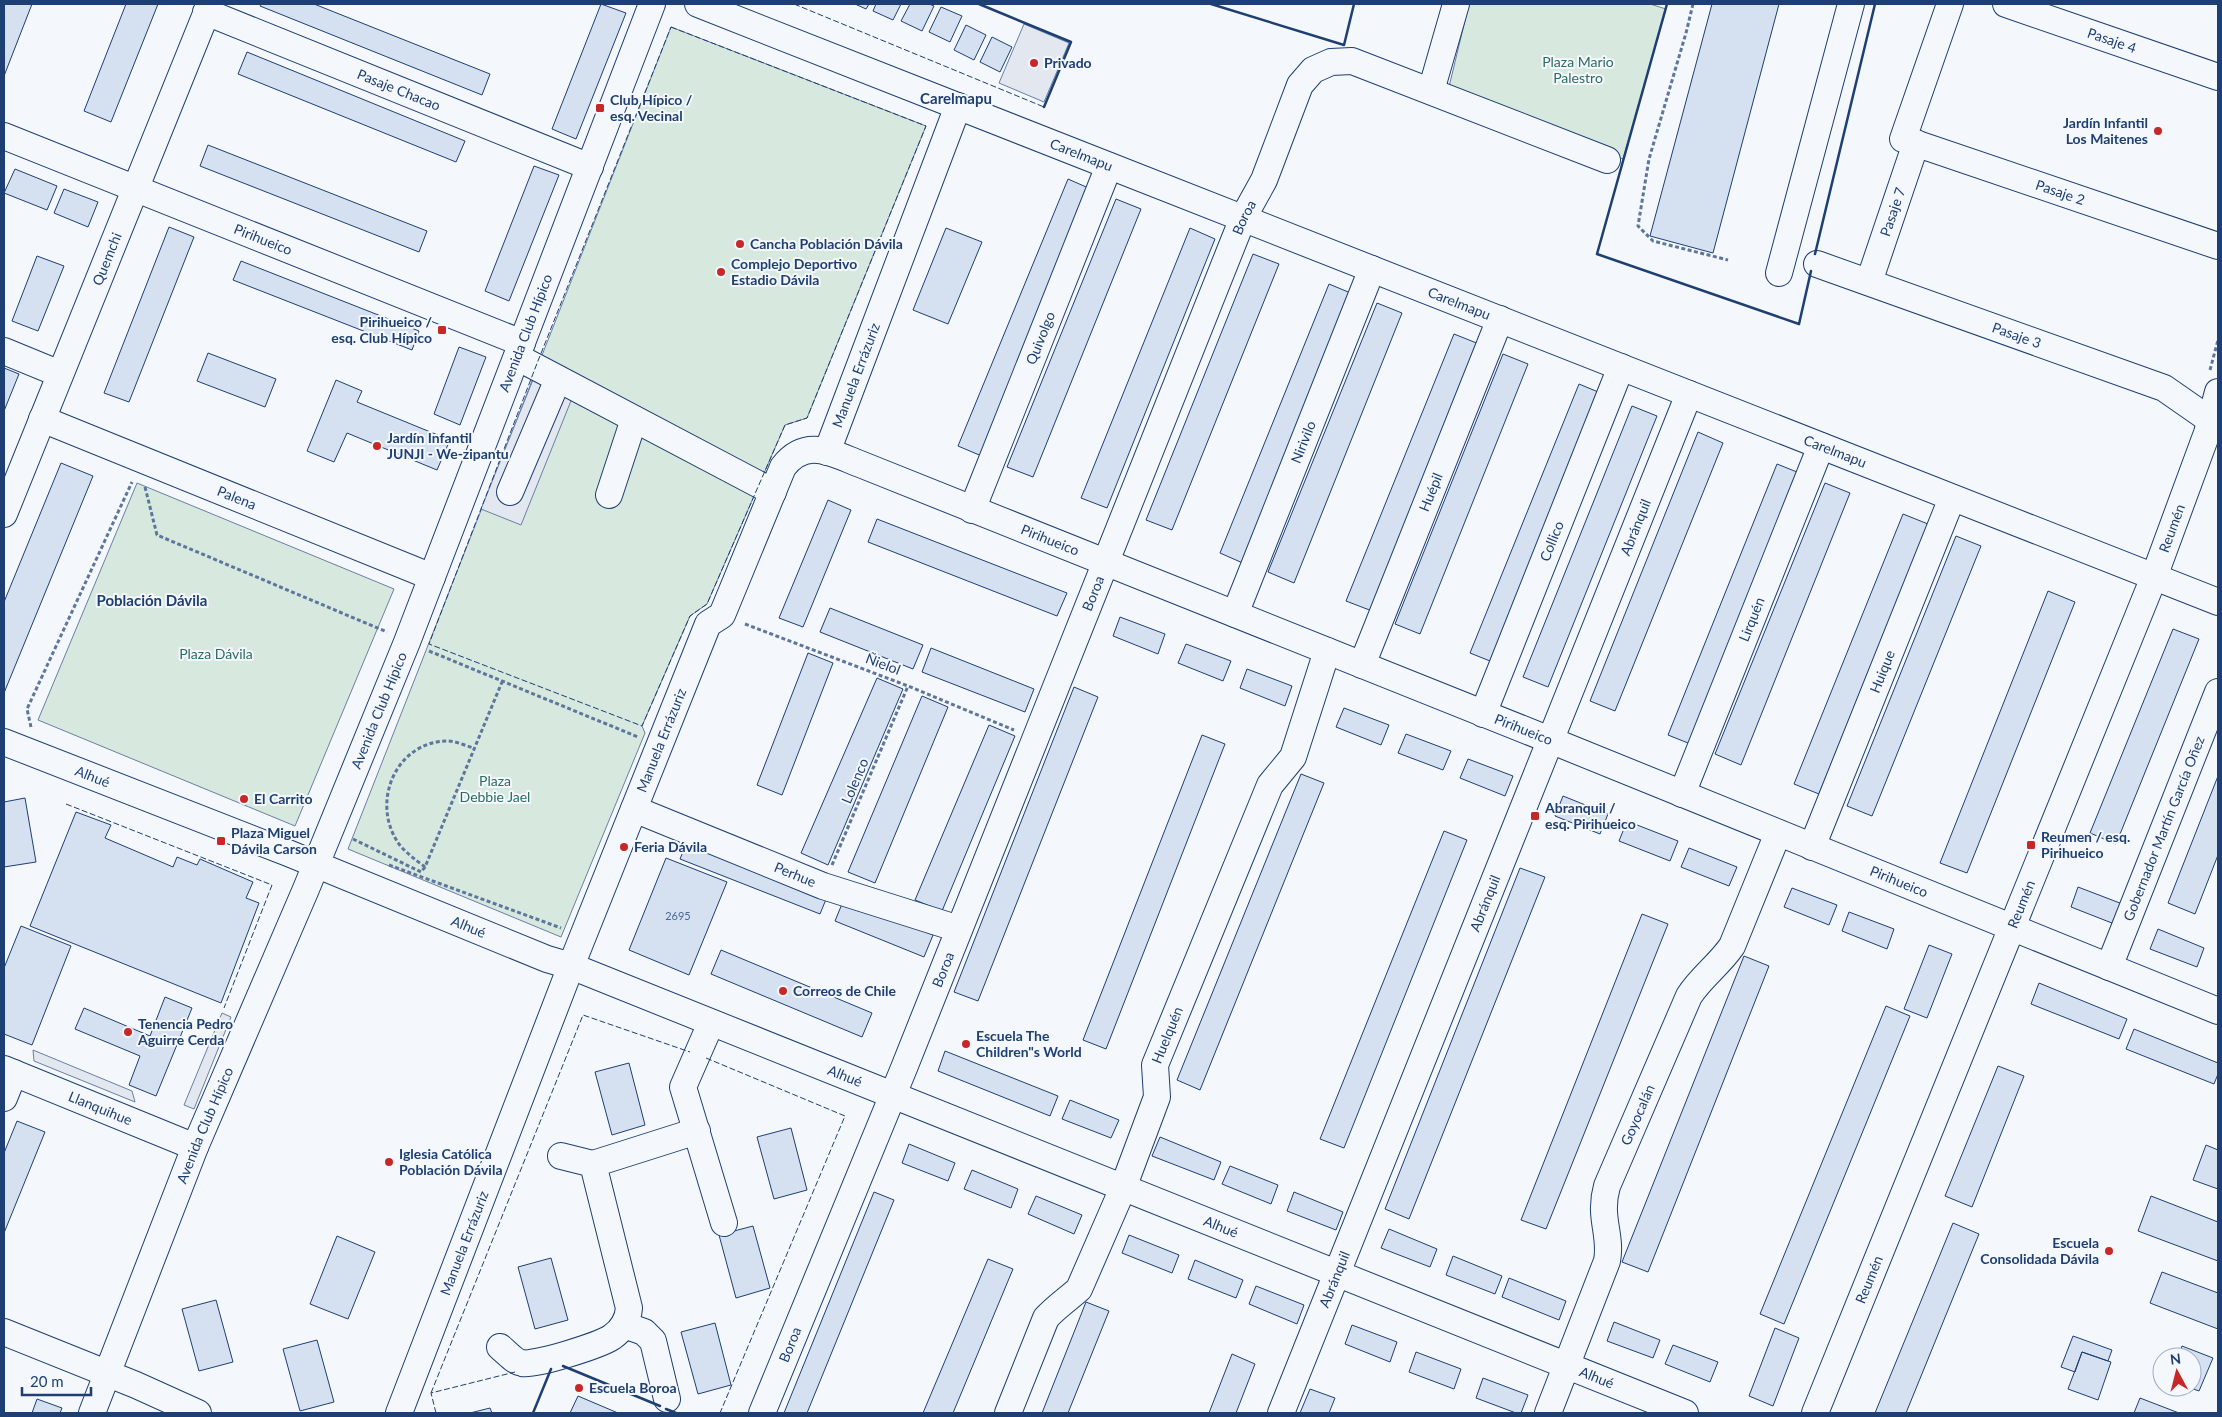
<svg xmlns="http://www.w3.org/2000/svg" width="2222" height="1417" viewBox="0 0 2222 1417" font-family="Lato,sans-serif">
<rect width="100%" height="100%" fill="#f4f7fb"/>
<!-- green -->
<path fill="#d7e8df" stroke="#687fa3" d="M1469 4H1650L1666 9 1623 159 1448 91Z
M671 27 926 126 807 418 785 425 707 604 690 616 642 726 645 733 561 937 348 849Z
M137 483 394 589 295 826 38 720Z"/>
<!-- parking -->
<path fill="#e3e8f0" stroke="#687fa3" d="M1024 24 1069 43 1044 102 999 83Z
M541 360 581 376 521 525 481 509Z
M222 1013 231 1017 194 1109 184 1105Z
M33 1050 132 1091 135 1102 34 1061Z"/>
<!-- building -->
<path fill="#d5e0f0" stroke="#1d3f73" d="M4 4H32L4 76Z
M126 4H158L111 122 84 111Z
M261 4H314L490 74 482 95 260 6Z
M601 4 626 13 576 139 552 129Z
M855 4H869L866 9Z
M876 4H901L893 20 873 11Z
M910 4H929L934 6 922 31 901 21Z
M1712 4H1779L1713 253 1650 236Z
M941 7 962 16 950 42 929 32Z
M966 25 986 35 974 60 954 50Z
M992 37 1012 47 1000 72 980 62Z
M247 52 465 141 456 162 238 74Z
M208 145 427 231 419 252 200 166Z
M534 166 559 175 509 301 485 291Z
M15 169 57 186 47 210 4 193Z
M1068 179 1093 190 984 457 958 446Z
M64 189 98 202 88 227 54 213Z
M1116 199 1141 209 1033 477 1007 467Z
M169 227 194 237 129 402 104 393Z
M946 228 982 242 948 324 913 310Z
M1190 228 1215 239 1107 508 1081 498Z
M1253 254 1279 264 1172 530 1146 520Z
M37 256 64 266 38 331 12 321Z
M241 261 419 331 412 350 233 280Z
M1329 284 1353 294 1245 564 1220 553Z
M1377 303 1402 313 1294 583 1268 572Z
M1454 334 1479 344 1372 611 1346 601Z
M459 347 486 357 460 425 434 414Z
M208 353 276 379 265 407 197 381Z
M1503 354 1528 364 1420 634 1395 624Z
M4 368 19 374 4 411Z
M336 380 362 391 357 402 450 440 437 470 347 433 334 462 307 451Z
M1579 384 1603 394 1495 663 1470 653Z
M1632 406 1657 416 1548 687 1523 677Z
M1698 432 1723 443 1615 711 1590 701Z
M61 463 93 476 4 693V602Z
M1777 464 1802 474 1693 745 1668 735Z
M1825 483 1850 493 1741 765 1715 754Z
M828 500 851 510 803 627 779 618Z
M1903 514 1928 524 1819 794 1794 784Z
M877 519 1067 593 1057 616 868 542Z
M1956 536 1981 546 1872 816 1847 806Z
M2048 591 2075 602 1967 873 1940 863Z
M830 608 923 645 913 669 820 632Z
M1120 617 1165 634 1158 654 1113 636Z
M2173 629 2199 639 2116 844 2090 833Z
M1186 644 1231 661 1223 681 1178 663Z
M931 648 1034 689 1025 712 922 672Z
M808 653 833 663 782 795 757 785Z
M1247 669 1292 686 1285 706 1240 688Z
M877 678 903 689 828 865 801 853Z
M1074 687 1098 697 978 1001 954 992Z
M922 696 948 707 875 883 848 872Z
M1344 708 1389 725 1381 745 1336 727Z
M989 725 1015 736 942 911 915 900Z
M1406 734 1451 751 1443 770 1398 753Z
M1202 735 1225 744 1106 1049 1083 1040Z
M1468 759 1513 776 1505 796 1460 778Z
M1301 774 1324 783 1200 1090 1177 1080Z
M2218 776V855L2195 914 2168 903Z
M1563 796 1608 814 1600 834 1555 816Z
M25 798 36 862 4 867V802Z
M76 812 111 825 105 838 173 867 177 857 197 865 200 859 253 882 246 898 259 903 221 1003 30 926Z
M1627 821 1678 841 1670 861 1619 841Z
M1444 831 1467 840 1344 1148 1320 1139Z
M689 837 829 892 820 914 680 859Z
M1689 848 1737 867 1729 886 1681 867Z
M666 858 727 882 689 975 629 950Z
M1520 868 1545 877 1409 1219 1385 1209Z
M2078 887 2125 905 2117 925 2071 907Z
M1792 888 1837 905 1829 925 1784 907Z
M844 899 933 935 924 957 835 921Z
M1849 912 1894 929 1887 949 1842 931Z
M1642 914 1668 924 1546 1229 1521 1220Z
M21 926 71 946 32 1045 4 1034V968Z
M2158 929 2204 948 2197 967 2150 949Z
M1929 945 1952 954 1927 1018 1904 1009Z
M721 950 872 1013 862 1037 711 974Z
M1744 956 1769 966 1648 1272 1622 1262Z
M2039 983 2127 1019 2119 1039 2031 1004Z
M165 997 192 1008 156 1096 129 1085 140 1056 75 1029 84 1008 150 1036Z
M1886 1006 1910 1016 1784 1324 1760 1314Z
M2134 1029 2218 1063V1074L2214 1084 2126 1049Z
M945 1051 1058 1096 1050 1116 938 1071Z
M629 1063 645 1125 612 1135 595 1072Z
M1998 1066 2024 1076 1972 1207 1945 1196Z
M1070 1100 1119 1120 1111 1138 1062 1119Z
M17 1121 45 1132 4 1233V1153Z
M791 1128 807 1190 774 1199 757 1137Z
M1160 1137 1221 1162 1214 1180 1152 1156Z
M909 1144 955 1163 948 1181 902 1163Z
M2206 1145 2218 1150V1189L2193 1180Z
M1230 1166 1278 1185 1271 1204 1222 1184Z
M972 1170 1018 1189 1011 1208 964 1189Z
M874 1192 894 1200 807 1413H784Z
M1294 1192 1343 1212 1336 1230 1287 1211Z
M1036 1196 1082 1215 1074 1234 1028 1214Z
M2151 1196 2218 1222V1261L2138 1231Z
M1953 1223 1979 1234 1906 1413H1875Z
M753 1226 770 1288 736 1298 719 1235Z
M1389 1229 1437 1249 1430 1267 1381 1248Z
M1129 1235 1179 1255 1172 1273 1122 1253Z
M337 1236 375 1252 348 1319 310 1304Z
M1453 1256 1502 1276 1495 1294 1446 1275Z
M551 1258 568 1320 535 1329 518 1267Z
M988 1259 1013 1269 953 1413H923Z
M1195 1260 1243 1280 1236 1298 1188 1279Z
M2162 1272 2218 1293V1329L2150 1303Z
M1509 1278 1566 1301 1559 1320 1502 1297Z
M1256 1286 1304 1305 1297 1324 1249 1304Z
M216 1300 233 1362 199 1371 182 1309Z
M1086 1302 1109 1311 1068 1413H1042Z
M1614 1322 1660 1340 1653 1358 1607 1341Z
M715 1323 731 1385 698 1394 681 1332Z
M1352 1325 1397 1342 1390 1362 1345 1344Z
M1775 1328 1799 1338 1773 1406 1749 1396Z
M2073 1336 2112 1350 2108 1361 2082 1352 2075 1372 2061 1367Z
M317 1340 334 1402 300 1411 283 1349Z
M1673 1345 1718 1362 1710 1382 1665 1364Z
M2182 1346 2213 1358 2199 1391 2188 1387H2192V1357H2178Z
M1416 1352 1461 1369 1454 1389 1409 1372Z
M2082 1352 2111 1362 2098 1400 2068 1389Z
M1232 1354 1255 1364 1236 1413H1209Z
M1483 1378 1528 1395 1521 1413H1516L1476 1398Z
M1310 1389 1335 1398 1329 1413H1300Z
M578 1396 618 1413H570Z
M2140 1398 2179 1413H2134Z
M37 1399 62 1408 60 1413H32Z
M490 1408 492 1413H470Z"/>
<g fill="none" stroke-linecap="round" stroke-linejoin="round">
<!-- minor casing -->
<g stroke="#1d3f73" stroke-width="28">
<g id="minor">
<path id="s1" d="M698 4 2218 602"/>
<path id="s2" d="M1950 4 1903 139 2218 246"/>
<path id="s3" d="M2006 4 2218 77"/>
<path id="s4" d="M206 12 590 167"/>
<path d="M1431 91 1456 4"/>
<path id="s5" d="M4 136 522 343"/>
<path id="s6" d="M1817 264 2164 388 2210 420 2218 424"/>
<path d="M1779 273 1851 4"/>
<path id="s7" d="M1869 282 1916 143"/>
<path d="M4 351 60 374"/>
<path d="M517 357 773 492"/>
<path id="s8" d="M42 419 432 577"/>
<path id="s9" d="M827 452 958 106"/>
<path d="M510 492 558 379"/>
<path d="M609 495 634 419"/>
<path id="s10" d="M972 510 1109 166"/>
<path id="s11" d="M4 514 210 4"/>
<path id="s12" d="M1235 614 1372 269"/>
<path id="s13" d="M1362 665 1500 319"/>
<path id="s14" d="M1483 714 1621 367"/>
<path id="s15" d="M4 742 288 853 547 959 571 966 1685 1413"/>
<path id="s16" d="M1682 794 1821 446"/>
<path id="s17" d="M634 809 823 886 959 929"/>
<path id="s18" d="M1812 847 1952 498"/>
<path id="s19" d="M2109 967 2218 692"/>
<path d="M711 1023 683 1087 724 1223"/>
<path id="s20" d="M4 1069 195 1147"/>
<path d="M4 1098 14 1073"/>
<path d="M593 1164 697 1131"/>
<path d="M624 1325 644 1332 653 1341 667 1399"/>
<path d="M4 1332 136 1385 198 1413"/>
<path d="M500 1347C506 1352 515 1362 522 1363 535 1366 600 1345 612 1337 622 1330 628 1320 629 1308L593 1164 561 1156"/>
<path id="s21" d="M92 1413 195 1147 306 889 407 642 652 4"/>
<path id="s22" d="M399 1413 571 966 708 624 722 615 783 467C806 437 831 453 860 464L1550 740 2218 1011"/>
<path id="s23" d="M762 1413 904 1068 1243 218 1264 180 1300 85 1313 70 1331 62 1352 61 1607 160"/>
<path id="s24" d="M1008 1413 1046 1318C1056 1307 1068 1299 1079 1289L1123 1188 1157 1097 1155 1065 1270 785 1293 757 1327 651"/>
<path id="s25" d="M1281 1413 1689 394"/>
<path id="s26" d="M1548 1413 1607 1261C1612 1234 1598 1218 1607 1186L1689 996C1701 977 1719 965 1732 946L1778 833"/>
<path id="s27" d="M1815 1413 2154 577 2207 433 2218 392"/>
</g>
</g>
<!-- path -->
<path stroke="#5e769c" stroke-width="3" stroke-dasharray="4 2.5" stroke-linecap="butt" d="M1693 4 1686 33 1649 159 1638 226 1653 241 1728 260
M2210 370 2218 340
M145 487 157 535 387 632
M745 624 908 686 1014 730
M429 651 638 737
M31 727 27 709 132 482
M353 839 421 872 425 867 502 682
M389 865 561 928
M832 865 908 686
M425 867C416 860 403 851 397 841 371 800 397 741 448 741 456 741 466 746 474 748"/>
<!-- minor -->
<use href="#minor" stroke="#f4f7fb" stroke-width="26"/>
<!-- fence -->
<path stroke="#1d3f73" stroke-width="1" stroke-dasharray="6 2.5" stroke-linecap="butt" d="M794 4 1044 107
M671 27 926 126 807 418 785 425 707 604 690 616 642 726 429 644 536 366Z
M66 804 272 885 224 1008
M706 1058 845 1116 720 1413
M431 1393 583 1015 690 1052
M436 1413 431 1393 515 1372"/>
<!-- wall -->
<path stroke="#1d3f73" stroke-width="2.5" d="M979 4 1071 42 1044 107
M1211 4 1344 45 1354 4
M1667 4 1597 254 1799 324 1811 271
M1815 254 1875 4
M563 1366 660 1406
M666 1409 676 1413
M533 1413 551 1369"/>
</g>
<!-- markers -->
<g fill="#c62828" stroke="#f4f7fb" stroke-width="2">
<circle cx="1034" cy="63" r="5"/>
<rect x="595" y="103" width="10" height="10" rx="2.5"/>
<circle cx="2158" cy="131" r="5"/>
<circle cx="740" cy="244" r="5"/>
<circle cx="721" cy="272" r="5"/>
<rect x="437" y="325" width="10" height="10" rx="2.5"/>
<circle cx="377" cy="446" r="5"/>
<circle cx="244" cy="799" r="5"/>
<rect x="1530" y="811" width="10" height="10" rx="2.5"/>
<rect x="216" y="836" width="10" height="10" rx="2.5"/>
<rect x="2026" y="840" width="10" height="10" rx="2.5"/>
<circle cx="624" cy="847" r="5"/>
<circle cx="783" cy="991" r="5"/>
<circle cx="128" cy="1032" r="5"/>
<circle cx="966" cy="1044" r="5"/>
<circle cx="389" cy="1162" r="5"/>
<circle cx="2109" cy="1251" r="5"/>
<circle cx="579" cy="1388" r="5"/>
</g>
<g text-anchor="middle" stroke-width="4" stroke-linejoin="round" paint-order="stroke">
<!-- number labels -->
<g font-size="11" fill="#4b6792">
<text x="678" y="920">2695</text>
</g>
<!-- street labels -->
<g font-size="14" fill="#1d3f73" stroke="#f4f7fb">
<text dy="5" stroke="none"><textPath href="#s3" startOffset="112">Pasaje 4</textPath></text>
<text dy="5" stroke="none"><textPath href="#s4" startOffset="208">Pasaje Chacao</textPath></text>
<text dy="5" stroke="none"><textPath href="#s1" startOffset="412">Carelmapu</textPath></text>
<text dy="5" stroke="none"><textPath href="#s2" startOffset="309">Pasaje 2</textPath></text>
<text dy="5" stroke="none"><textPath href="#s7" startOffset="74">Pasaje 7</textPath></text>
<text dy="5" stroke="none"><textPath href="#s23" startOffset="1289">Boroa</textPath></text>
<text dy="5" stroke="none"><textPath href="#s5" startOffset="279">Pirihueico</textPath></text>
<text dy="5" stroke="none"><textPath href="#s11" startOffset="275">Quemchi</textPath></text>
<text dy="5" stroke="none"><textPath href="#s1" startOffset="818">Carelmapu</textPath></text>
<text dy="5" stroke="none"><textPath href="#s21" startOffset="1164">Avenida Club Hípico</textPath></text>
<text dy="5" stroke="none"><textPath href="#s6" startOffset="212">Pasaje 3</textPath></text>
<text dy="5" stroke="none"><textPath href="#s10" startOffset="185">Quivolgo</textPath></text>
<text dy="5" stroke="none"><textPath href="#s9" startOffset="82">Manuela Errázuriz</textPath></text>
<text dy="5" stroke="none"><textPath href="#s12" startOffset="185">Nirivilo</textPath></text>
<text dy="5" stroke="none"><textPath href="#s1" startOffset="1222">Carelmapu</textPath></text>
<text dy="5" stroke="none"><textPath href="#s13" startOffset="186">Huépil</textPath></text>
<text dy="5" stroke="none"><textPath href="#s8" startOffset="210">Palena</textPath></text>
<text dy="5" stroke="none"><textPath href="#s25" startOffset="954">Abránquil</textPath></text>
<text dy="5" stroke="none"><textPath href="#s27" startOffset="954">Reumén</textPath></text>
<text dy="5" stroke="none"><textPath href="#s14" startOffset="186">Collico</textPath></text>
<text dy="5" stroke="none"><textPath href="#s22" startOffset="1314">Pirihueico</textPath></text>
<text dy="5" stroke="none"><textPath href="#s23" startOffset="884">Boroa</textPath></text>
<text dy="5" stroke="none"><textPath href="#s16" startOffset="188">Lirquén</textPath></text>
<text transform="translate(883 664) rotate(21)" y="5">Ñielol</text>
<text dy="5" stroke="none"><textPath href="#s18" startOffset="189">Huique</textPath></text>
<text dy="5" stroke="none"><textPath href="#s21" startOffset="759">Avenida Club Hípico</textPath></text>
<text dy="5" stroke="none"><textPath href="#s22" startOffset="1824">Pirihueico</textPath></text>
<text dy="5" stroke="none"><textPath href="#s22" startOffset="722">Manuela Errázuriz</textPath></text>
<text dy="5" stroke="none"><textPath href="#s15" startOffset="95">Alhué</textPath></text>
<text transform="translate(855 781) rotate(-67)" y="5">Lolenco</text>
<text dy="5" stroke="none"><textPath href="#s19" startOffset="149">Gobernador Martín García Oñez</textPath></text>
<text dy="5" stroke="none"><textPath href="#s17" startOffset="174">Perhue</textPath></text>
<text dy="5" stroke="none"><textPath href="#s22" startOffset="2229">Pirihueico</textPath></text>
<text dy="5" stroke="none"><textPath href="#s25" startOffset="549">Abránquil</textPath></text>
<text dy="5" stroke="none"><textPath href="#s27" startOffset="549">Reumén</textPath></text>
<text dy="5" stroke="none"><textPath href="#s15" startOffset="500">Alhué</textPath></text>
<text dy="5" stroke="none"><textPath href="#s23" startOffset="479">Boroa</textPath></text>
<text dy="5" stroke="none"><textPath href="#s24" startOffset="418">Huelquén</textPath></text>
<text dy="5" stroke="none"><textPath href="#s15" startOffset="905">Alhué</textPath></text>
<text dy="5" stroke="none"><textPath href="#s20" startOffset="104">Llanquihue</textPath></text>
<text dy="5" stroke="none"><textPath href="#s26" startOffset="316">Goyocalán</textPath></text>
<text dy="5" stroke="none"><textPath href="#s21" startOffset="309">Avenida Club Hípico</textPath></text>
<text dy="5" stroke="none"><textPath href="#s15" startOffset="1310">Alhué</textPath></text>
<text dy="5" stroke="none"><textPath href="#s22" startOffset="182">Manuela Errázuriz</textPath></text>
<text dy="5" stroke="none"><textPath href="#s25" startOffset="144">Abránquil</textPath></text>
<text dy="5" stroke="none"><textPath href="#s27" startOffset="144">Reumén</textPath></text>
<text dy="5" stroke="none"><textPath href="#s23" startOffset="74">Boroa</textPath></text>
<text dy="5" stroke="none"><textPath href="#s15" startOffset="1715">Alhué</textPath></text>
</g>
<!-- park labels -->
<g font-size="14" fill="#2c6c60" stroke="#f4f7fb">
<text x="1578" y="67">Plaza Mario<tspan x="1578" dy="16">Palestro</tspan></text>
<text x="216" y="659">Plaza Dávila</text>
<text x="495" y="786">Plaza<tspan x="495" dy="16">Debbie Jael</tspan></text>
</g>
<!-- poi labels -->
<g font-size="14" font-weight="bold" fill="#1d3f73" stroke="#f4f7fb" text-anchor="start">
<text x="1044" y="68">Privado</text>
<text x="610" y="105">Club Hípico /<tspan x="610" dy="16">esq. Vecinal</tspan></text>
<text x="2148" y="128" text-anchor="end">Jardín Infantil<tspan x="2148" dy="16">Los Maitenes</tspan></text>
<text x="750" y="249">Cancha Población Dávila</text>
<text x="731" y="269">Complejo Deportivo<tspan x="731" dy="16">Estadio Dávila</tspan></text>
<text x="432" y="327" text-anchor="end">Pirihueico /<tspan x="432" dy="16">esq. Club Hípico</tspan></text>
<text x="387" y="443">Jardín Infantil<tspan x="387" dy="16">JUNJI - We-zipantu</tspan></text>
<text x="254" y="804">El Carrito</text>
<text x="1545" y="813">Abranquil /<tspan x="1545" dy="16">esq. Pirihueico</tspan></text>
<text x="231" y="838">Plaza Miguel<tspan x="231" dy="16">Dávila Carson</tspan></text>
<text x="2041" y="842">Reumen / esq.<tspan x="2041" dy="16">Pirihueico</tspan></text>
<text x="634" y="852">Feria Dávila</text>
<text x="793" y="996">Correos de Chile</text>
<text x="138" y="1029">Tenencia Pedro<tspan x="138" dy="16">Aguirre Cerda</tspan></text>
<text x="976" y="1041">Escuela The<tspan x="976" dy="16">Children"s World</tspan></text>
<text x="399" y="1159">Iglesia Católica<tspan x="399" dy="16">Población Dávila</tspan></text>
<text x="2099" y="1248" text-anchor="end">Escuela<tspan x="2099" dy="16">Consolidada Dávila</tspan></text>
<text x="589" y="1393">Escuela Boroa</text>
</g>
<!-- neighbourhood labels -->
<g font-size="15" font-weight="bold" fill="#1d3f73" stroke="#f4f7fb">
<text x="956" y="104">Carelmapu</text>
<text x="152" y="606">Población Dávila</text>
</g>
</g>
<!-- border -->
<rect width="2222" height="1417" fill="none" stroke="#1d3f73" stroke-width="10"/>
<!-- north arrow -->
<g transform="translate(2177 1372) rotate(353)"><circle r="24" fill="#f4f7fb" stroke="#9eadc5"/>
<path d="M0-4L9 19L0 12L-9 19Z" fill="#c62828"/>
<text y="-8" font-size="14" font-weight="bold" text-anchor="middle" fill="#1d3f73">N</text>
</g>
<!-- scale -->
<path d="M22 1387v8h69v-8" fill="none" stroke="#1d3f73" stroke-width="2.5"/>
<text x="30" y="1387" font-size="15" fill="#1d3f73" stroke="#f4f7fb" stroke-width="4" paint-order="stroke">20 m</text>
</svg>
